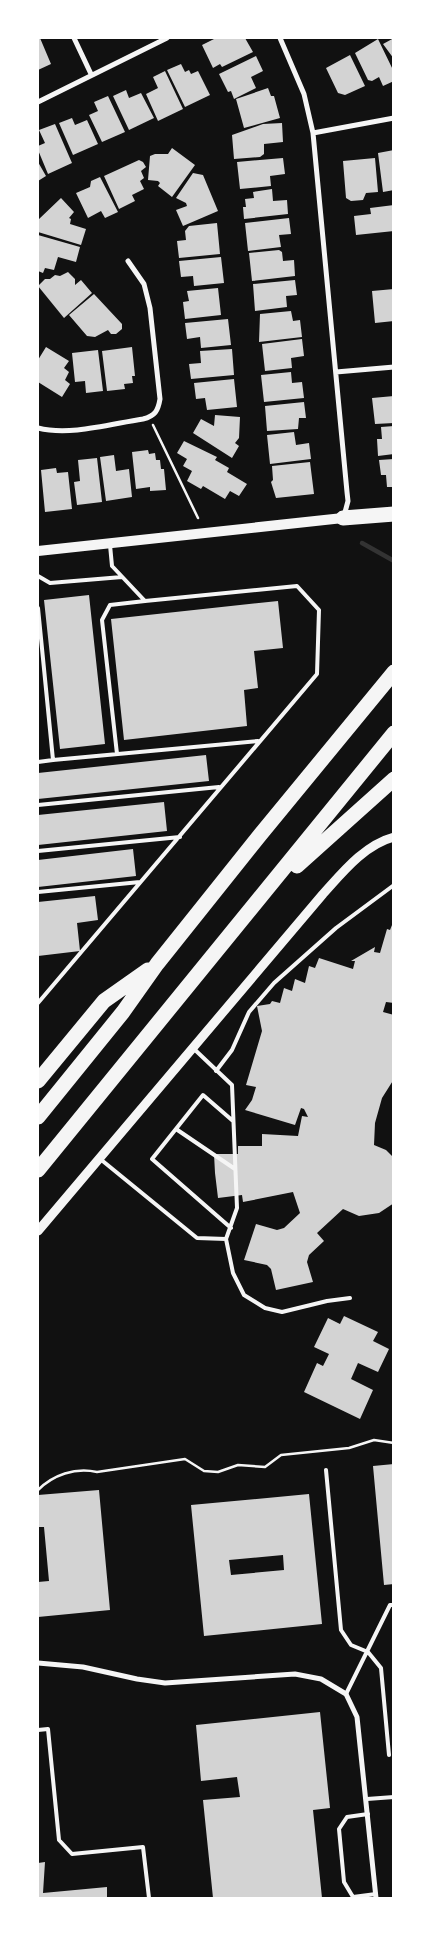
<svg xmlns="http://www.w3.org/2000/svg" width="431" height="1936" viewBox="0 0 431 1936" font-family="Overpass,sans-serif">
<rect width="100%" height="100%" fill="#111"/>
<g fill="none" stroke-linecap="round" stroke-linejoin="round">
<!-- stream -->
<path stroke="#333" stroke-width="4.5" d="M362 543 394 561"/>
</g>
<!-- building -->
<path fill="#d3d3d3" fill-rule="evenodd" d="M38 38H40L51 64 38 70Z
M216 38H245L253 52 222 67 220 64 213 68 202 45Z
M394 38V59L383 44Z
M378 39 394 72V81L383 86 379 77 372 81 368 80 355 53Z
M350 55 365 86 345 95 338 93 326 68Z
M256 56 263 71 251 77 256 88 234 99 231 91 228 92 219 74Z
M181 64 185 72 189 70 191 74 198 71 210 95 185 107 167 70Z
M165 71 183 109 158 121 146 94 158 88 153 77Z
M268 88 271 96H274L280 118 244 128 236 99Z
M126 90 129 98 141 93 154 118 129 130 113 96Z
M108 96 125 132 102 142 89 115 98 111 94 102Z
M72 118 75 125 87 120 98 144 73 155 59 123Z
M282 123 283 142 264 144V154L260 157 234 159 232 135 263 124Z
M55 124 72 163 48 174 38 150V146L45 143 39 130Z
M172 148 195 165 172 197 158 186 160 183 158 181 148 180 150 156 155 154H168Z
M394 150V190L383 192 378 153Z
M283 158 285 174 270 176 271 186 240 189 237 162Z
M375 158 378 192 366 193 363 200 351 201 346 198 343 161Z
M139 160 143 162 146 167 141 171 144 178 140 181 144 189 132 195 135 201 119 209 104 176Z
M38 162 46 176 38 181Z
M193 173 203 175 218 211 183 226 176 210 187 206 186 203 176 198Z
M100 177 118 212 105 218 101 211 88 218 76 193 90 187 91 181Z
M272 189 273 201 287 200 288 214 244 219 243 207H246L245 199 254 198 253 192Z
M61 198 74 212 69 218 71 219 70 224 86 229 81 245 38 232V220Z
M394 205V231L356 235 354 216 371 214 370 208Z
M289 218 291 234 279 235 281 247 248 251 245 223Z
M217 223 220 254 179 258 177 241 186 240 185 231 189 226Z
M38 235 80 247 76 262 58 257 54 270 45 268 43 273 38 271Z
M279 250 282 252 283 261 294 260 295 276 252 281 249 253Z
M221 257 224 283 194 286 193 276 181 277 179 261Z
M68 272 75 279V285L81 280 92 293 64 318 38 286 45 279H50L55 275 60 276Z
M295 280 297 295 286 296 287 307 255 311 253 284Z
M218 288 221 315 185 319 183 302 189 301 187 291Z
M394 289V321L375 323 372 291Z
M94 294 122 324V329L116 334H111L108 330 95 337 87 336 69 315Z
M291 311 293 321 300 320 302 337 259 342 260 314Z
M228 319 231 345 201 348 200 337 187 339 185 323Z
M302 339 304 356 291 358 292 368 265 371 262 344Z
M46 347 69 361 64 368 69 372 65 380 70 384 62 397 38 382V360Z
M132 347 135 376H132L133 383 124 384 125 389 107 391 102 351Z
M232 349 234 375 191 379 189 364 201 363 200 351Z
M98 350 103 391 86 393 85 381 75 382 72 353Z
M291 372 292 383 302 382 304 398 264 402 261 375Z
M234 379 237 407 207 410 205 398 196 399 194 383Z
M394 396V423L375 424 372 398Z
M304 402 306 418H299L298 429 267 431 265 406Z
M215 415 240 417 239 438 235 443 239 446 232 458 193 433 201 419 214 426Z
M394 426V454L378 456 377 439H382L381 427Z
M294 432 296 445 309 443 311 459 270 464 267 435Z
M184 441 217 457 215 460 229 468 227 472 247 484 239 496 230 491 225 499 203 486 201 489 187 481 192 471 183 466 187 459 177 453Z
M148 450 149 454 155 453 156 460H160L161 469H164L166 490 150 491V487L136 489 132 452Z
M114 455 116 471 129 469 132 497 106 501 100 457Z
M97 458 102 502 77 505 74 482 80 481 78 460Z
M394 459V487H387L386 475H381L379 460Z
M310 462 314 494 276 498 271 482 273 480 272 466Z
M56 468 57 473 68 472 72 509 45 512 41 470Z
M89 595 105 744 60 749 44 600Z
M278 601 283 648 254 651 258 688 244 690 247 726 124 740 111 619Z
M206 755 209 781 38 799V773Z
M164 802 167 831 38 845V815Z
M133 849 136 876 38 887V860Z
M95 896 98 920 77 923 80 951 38 956V902Z
M394 920V1003L386 1002 383 1012 394 1015V1079L382 1098 375 1123 374 1145 386 1150 394 1158V1203L379 1213 359 1216 343 1209 317 1233 324 1241 309 1255 307 1262 313 1282 276 1290 271 1269 267 1265 244 1260 256 1224 277 1230 284 1228 300 1213 293 1192 243 1202 242 1195 218 1198 215 1173 214 1154H238V1146H262V1134L298 1136 302 1116 308 1117 304 1109 301 1108 295 1125 245 1110 252 1100 256 1087 246 1085 262 1031 257 1006 270 1004 272 1001 280 1003 284 988 292 991 295 979 305 983 309 966 315 968 319 958 353 969 355 961H351L375 947 374 952 380 953 387 929 390 930Z
M344 1316 378 1332 373 1341 389 1349 378 1372 358 1363 351 1379 373 1390 360 1419 304 1392 317 1363 323 1366 329 1354 314 1347 328 1318 340 1324Z
M394 1464V1584L384 1585 373 1466Z
M99 1490 110 1610 38 1617V1582L49 1581 44 1527H38V1495Z
M309 1494 322 1624 204 1636 191 1505ZM283 1555 284 1570 231 1575 229 1560Z
M320 1712 330 1808 313 1810 322 1898H213L203 1800 240 1797 237 1777 201 1781 196 1725Z
M45 1862 43 1893 107 1887V1898H38V1863Z"/>
<g fill="none" stroke-linecap="round" stroke-linejoin="round">
<!-- path -->
<path stroke="#f5f5f5" stroke-width="2.5" d="M153 425 198 518
M38 1490C53 1475 75 1467 97 1472L185 1459 204 1471 218 1472 238 1465 265 1467 281 1455 349 1448 374 1440 394 1443"/>
<!-- service -->
<path stroke="#f5f5f5" stroke-width="4" d="M38 576 50 583 122 577
M38 608 53 760 38 762
M117 754 102 620 110 605 145 601
M53 760 258 741
M38 805 219 787
M38 851 180 837
M38 892 140 882
M38 1003 317 674 319 610 297 586 145 601 112 566 110 545
M193 1048 232 1085 237 1208 226 1239 233 1273 244 1295 265 1308 282 1312 327 1301 350 1298
M216 1071 232 1050 249 1012 274 983 336 928 394 885
M176 1129 235 1169
M99 1158 197 1238 226 1239
M231 1228 152 1159 203 1095 233 1121
M326 1470 341 1630 351 1645 368 1652 381 1668 389 1755
M346 1694 390 1605H394
M38 1730 48 1729 59 1840 72 1854 143 1847 149 1898
M367 1799 394 1797
M368 1814 347 1817 339 1829 344 1882 353 1897 376 1894"/>
<!-- minor -->
<path stroke="#f5f5f5" stroke-width="5" d="M74 38 91 74
M280 38 304 94 313 133 347 492 348 501 344 516
M38 102 167 38
M313 133 394 118
M336 372 394 367
M38 428C70 436 110 424 143 419 155 416 158 411 160 399L150 308 144 284 128 261
M38 1663 83 1667 137 1679 165 1683 295 1674 321 1679 346 1694 357 1717 376 1898"/>
<!-- tertiary -->
<path stroke="#f5f5f5" stroke-width="9" d="M38 1231 323 894C342 873 364 845 394 837"/>
<!-- secondary -->
<path stroke="#f5f5f5" stroke-width="10" d="M38 551 343 518"/>
<!-- motorway -->
<path stroke="#f5f5f5" stroke-width="15" d="M343 518 394 514
M297 866 394 779
M38 1081 104 1001 148 970
M38 1117 123 1012 157 964 260 835 394 672
M38 1170 394 733"/>
</g>
<!-- border -->
<rect width="431" height="1936" fill="none" stroke="#ffffff" stroke-width="78"/>
</svg>
